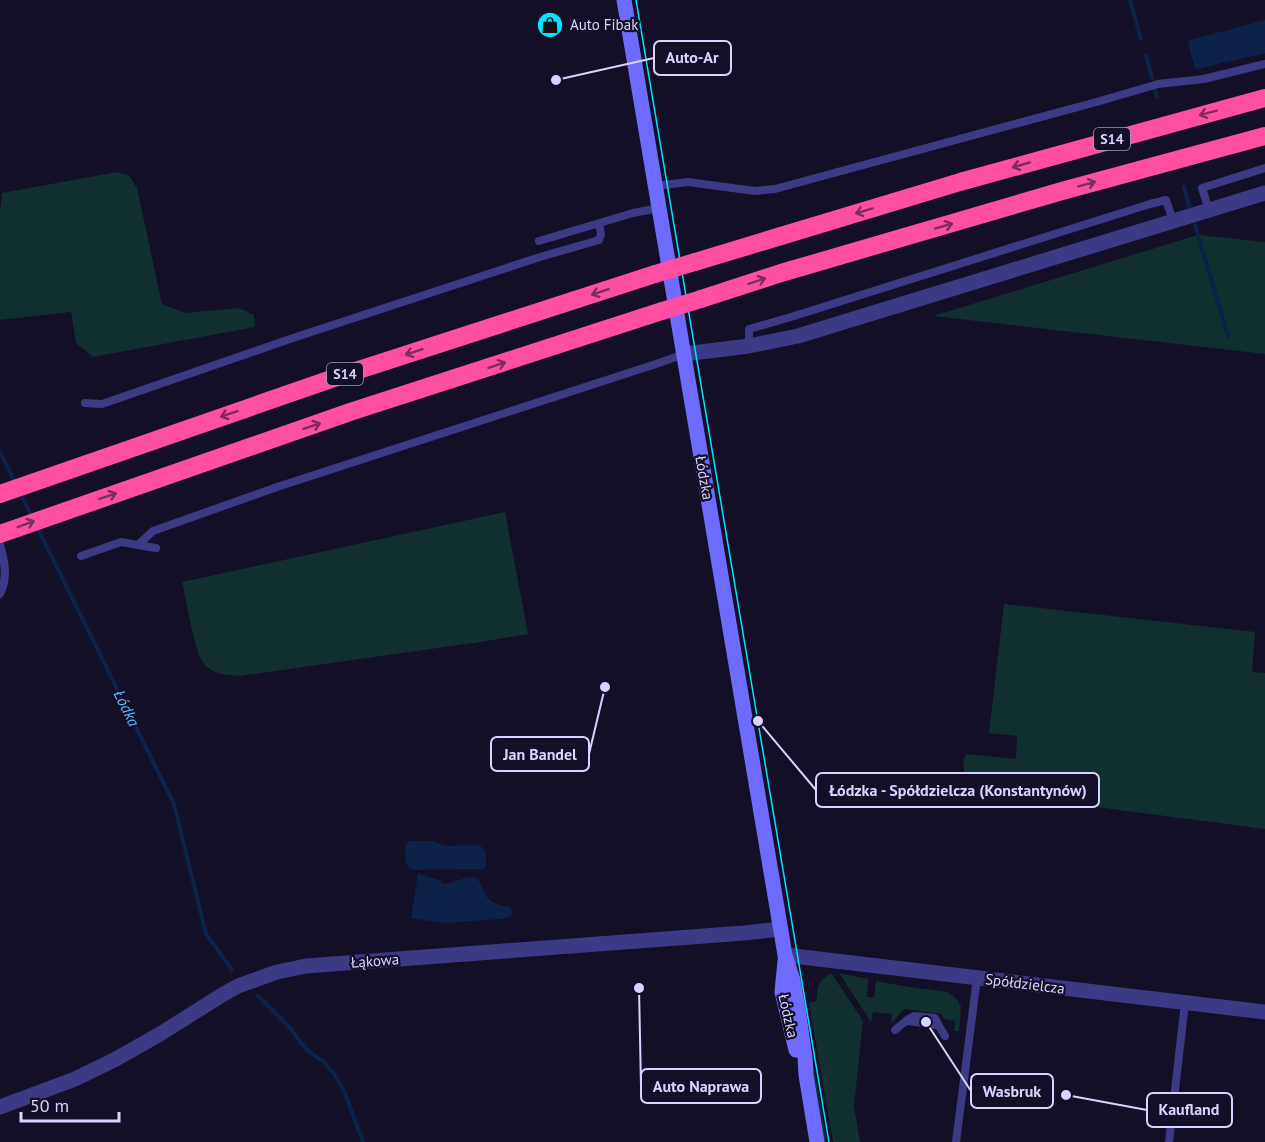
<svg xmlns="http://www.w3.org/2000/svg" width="1265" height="1142" viewBox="0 0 1265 1142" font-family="'PT Sans',sans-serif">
<rect width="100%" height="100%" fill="#130f26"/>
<!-- green -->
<path fill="#12302f" d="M117 172 129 176 137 188 162 304 185 313 239 308 254 315 255 327 93 357 76 343 71 312 0 320V210L2 193Z
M1198 235 1265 242V354L933 316Z
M505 512 528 634 480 642 239 676C227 675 212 674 204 664 193 648 187 602 182 582Z
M1004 604 1255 632 1252 672 1265 673V829L982 792 965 779 963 762 966 754 1016 759 1017 736 989 733Z
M839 973 868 979 867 997H874L876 981 909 987 947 992 952 995 958 1001 961 1007 959 1031H954L955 1021 944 1019 941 1014 904 1009 891 1024 892 1014 873 1012 871 1022Z
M830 974H832L863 1021 854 1106 860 1142H833L809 1003 816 1001C818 988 817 981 830 974Z
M801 1004H803L827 1142H824Z"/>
<!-- water -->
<path fill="#0c2248" d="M1265 20V53L1197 69H1195L1188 42 1190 40Z
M410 841H433L444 846 475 845 481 846 486 854V865L484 869H480L414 870C403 867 406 856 405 846Z
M418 874 440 880 443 884C456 883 465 875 478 878 485 898 489 904 510 907L513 915 501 919 444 923 411 918Z"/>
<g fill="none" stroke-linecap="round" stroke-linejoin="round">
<!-- stream -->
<path stroke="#0c2248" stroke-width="4" d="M1130 0 1141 39
M1146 55 1152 78
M1155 90 1157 97
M1184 187 1189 206
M1195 225 1228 336
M0 452 15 482
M20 492 32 517
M37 527 174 804 206 934 232 970
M258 996 291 1029 301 1043 311 1053 324 1062 335 1075 344 1091 363 1142"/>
<!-- lane -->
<path stroke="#3d3a85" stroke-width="8" d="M655 186 688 182 755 191 775 189 1100 101 1158 84 1204 79 1265 64
M1209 210 1202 188 1265 168
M539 241 633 213 659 208
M749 346V329L791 317 1150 204 1166 200 1173 221
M85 403 102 404 293 338 540 257 599 240 601 234 599 223
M0 545C5 561 8 578 0 594
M138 545 156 548
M81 556 121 542 138 545 153 531 277 487 659 363 684 354
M906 1021 914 1016 935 1018 939 1026
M895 1030 906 1021H908L937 1025 939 1026 945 1036
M956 1142 977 978
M1169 1142 1185 1003"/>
<!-- street -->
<path stroke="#3d3a85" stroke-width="15" d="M684 354 749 346 798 336 1265 193
M785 955 1265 1012
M0 1107 75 1079 116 1059 160 1034 222 995 238 986 277 972 306 966 744 933 781 929"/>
<!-- secondary -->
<path stroke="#6f6bff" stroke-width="15" d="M624 0 785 955 793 980 798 1009 805 1057 806 1075 817 1142
M785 961 782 992 796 1050"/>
<!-- highway -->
<path stroke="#ff4fa3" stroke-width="18" d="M695 262 960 182 1265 98
M701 299 781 273 1062 191 1265 136
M0 494 340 376 655 274
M0 534 353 411 662 311"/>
<!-- tram -->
<path stroke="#00e5ff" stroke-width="1.5" d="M636 0 829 1142"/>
<!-- highway-bridge -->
<path stroke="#ff4fa3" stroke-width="18" d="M655 274 695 262
M662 311 701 299"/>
</g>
<!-- one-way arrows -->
<defs><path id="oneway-shaft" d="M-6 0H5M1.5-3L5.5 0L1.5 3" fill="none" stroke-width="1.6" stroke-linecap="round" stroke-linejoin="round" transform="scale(1.5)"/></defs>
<g stroke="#7d2c5e">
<use href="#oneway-shaft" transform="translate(1208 113) rotate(165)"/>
<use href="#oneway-shaft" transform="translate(1021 165) rotate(164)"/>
<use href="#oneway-shaft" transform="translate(1087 184) rotate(-15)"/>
<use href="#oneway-shaft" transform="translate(864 211) rotate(163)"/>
<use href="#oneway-shaft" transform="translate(944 226) rotate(-16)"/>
<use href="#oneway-shaft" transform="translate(757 281) rotate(-18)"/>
<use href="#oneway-shaft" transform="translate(600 292) rotate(162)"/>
<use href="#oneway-shaft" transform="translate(414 352) rotate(162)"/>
<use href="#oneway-shaft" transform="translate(497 365) rotate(-18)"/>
<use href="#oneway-shaft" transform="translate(229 414) rotate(161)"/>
<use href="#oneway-shaft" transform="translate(312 426) rotate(-19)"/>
<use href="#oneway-shaft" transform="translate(108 496) rotate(-19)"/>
<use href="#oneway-shaft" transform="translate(26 524) rotate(-20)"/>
</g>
<!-- icons -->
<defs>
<g id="shop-disc" transform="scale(1.35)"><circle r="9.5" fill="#00e5ff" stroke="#130f26"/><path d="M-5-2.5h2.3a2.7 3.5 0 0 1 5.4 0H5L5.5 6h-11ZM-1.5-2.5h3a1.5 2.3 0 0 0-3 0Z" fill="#111"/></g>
</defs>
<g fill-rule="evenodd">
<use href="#shop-disc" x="550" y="25"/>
</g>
<g text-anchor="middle" stroke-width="4.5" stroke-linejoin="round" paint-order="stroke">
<!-- shield labels -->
<g fill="#130f26" stroke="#9e99be" stroke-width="1.5">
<rect x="1094" y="128" width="36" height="22" rx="4.5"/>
<rect x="327" y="363" width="36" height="22" rx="4.5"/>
</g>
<g font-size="14" font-weight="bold" fill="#d9d4ff">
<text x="1112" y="144">S14</text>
<text x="345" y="379">S14</text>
</g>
<!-- poi labels -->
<g font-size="15" fill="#d9d4ff" stroke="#130f26" text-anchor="start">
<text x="570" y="30">Auto Fibak</text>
</g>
<!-- street labels -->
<g font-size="15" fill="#d9d4ff" stroke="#130f26">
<text transform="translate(704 478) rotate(80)" y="5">Łódzka</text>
<text transform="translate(375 961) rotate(-4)" y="5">Łąkowa</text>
<text transform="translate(1025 984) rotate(7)" y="5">Spółdzielcza</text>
<text transform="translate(788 1016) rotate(77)" y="5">Łódzka</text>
</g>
<!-- water labels -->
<g font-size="16" font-style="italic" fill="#62b6ff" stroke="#130f26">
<text transform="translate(127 708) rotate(64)" y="6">Łódka</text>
</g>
</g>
<!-- callouts -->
<path fill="none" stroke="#d9d4ff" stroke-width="2" d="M556 80L654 58M605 687L589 754M758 721L816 790M639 988L641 1086M926 1022L971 1091M1066 1095L1147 1110"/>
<g fill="#d9d4ff" stroke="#130f26" stroke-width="2">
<circle cx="556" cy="80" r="6"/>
<circle cx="605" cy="687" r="6"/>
<circle cx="758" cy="721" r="6"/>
<circle cx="639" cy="988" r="6"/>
<circle cx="926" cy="1022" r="6"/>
<circle cx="1066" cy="1095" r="6"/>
</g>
<g fill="#130f26" stroke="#d9d4ff" stroke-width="2">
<rect x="654" y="41" width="77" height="34" rx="6"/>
<rect x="491" y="737" width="98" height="34" rx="6"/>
<rect x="816" y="773" width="283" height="34" rx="6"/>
<rect x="641" y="1069" width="120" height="34" rx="6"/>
<rect x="971" y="1074" width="82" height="34" rx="6"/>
<rect x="1147" y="1093" width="85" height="34" rx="6"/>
</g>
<g font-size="16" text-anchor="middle" font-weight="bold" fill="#d9d4ff">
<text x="692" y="63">Auto-Ar</text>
<text x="540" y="760">Jan Bandel</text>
<text x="958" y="796">Łódzka - Spółdzielcza (Konstantynów)</text>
<text x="701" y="1092">Auto Naprawa</text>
<text x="1012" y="1097">Wasbruk</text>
<text x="1189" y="1115">Kaufland</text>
</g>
<!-- scale -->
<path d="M21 1112v9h98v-9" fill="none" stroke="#d9d4ff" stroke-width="3"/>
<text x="30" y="1112" font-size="18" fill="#d9d4ff" stroke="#130f26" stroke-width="4.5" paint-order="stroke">50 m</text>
</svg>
